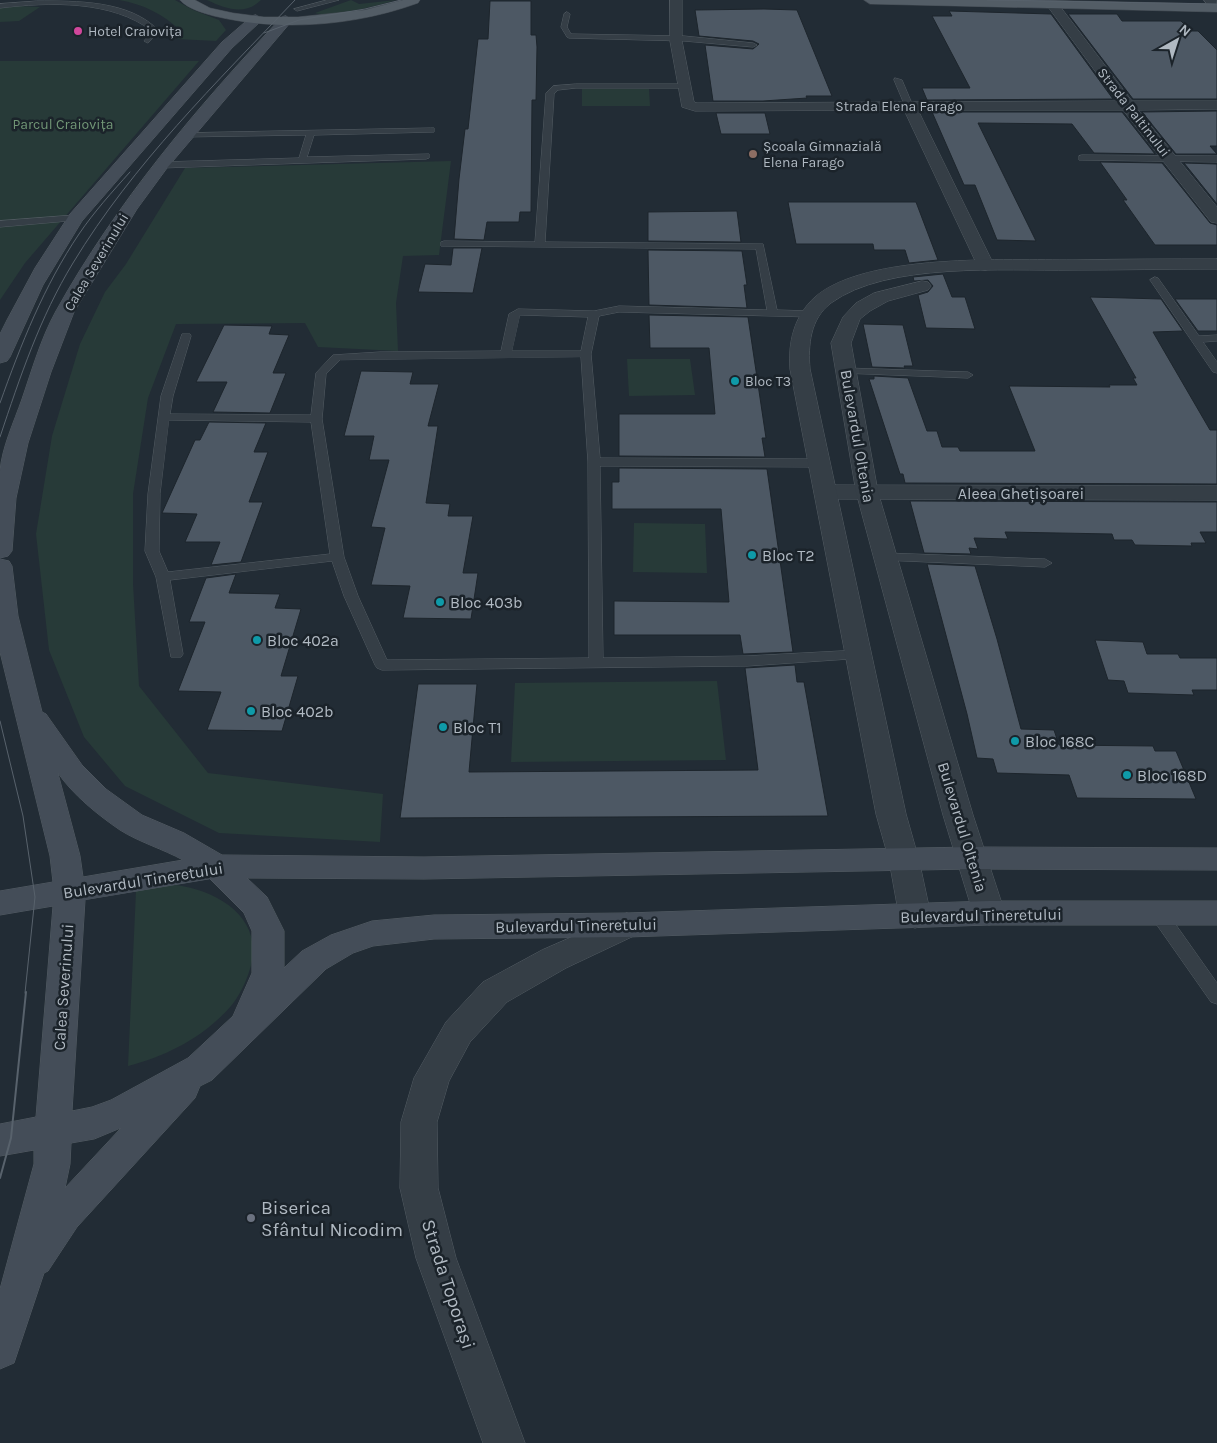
<svg xmlns="http://www.w3.org/2000/svg" width="1217" height="1443" viewBox="0 0 1217 1443" font-family="Karla,sans-serif">
<rect width="100%" height="100%" fill="#222c35"/>
<!-- green -->
<path fill="#273a38" d="M119 0H175L193 10 219 20 226 30 216 41 177 39 181 31C163 14 143 4 119 0Z
M207 0H261C245 16 226 9 207 0Z
M351 0 359 4 396 0C381 5 328 18 315 13Z
M18 6 40 7 19 21 0 22V8Z
M0 61H199L25 263 0 300Z
M582 89H649L650 106H582Z
M451 161 439 255 403 256 396 303 398 351 318 347 305 323 176 324 148 398 133 494V584L139 686 208 773 383 794 380 842 219 833 125 786 84 737 49 650 36 534 52 436 80 344 105 292 126 264 185 168Z
M627 359H690L695 395 629 396Z
M634 523 705 524 707 573 633 572Z
M717 681 726 760 511 762 515 683Z
M176 885C221 891 267 921 249 972 245 984 239 996 231 1006 204 1037 167 1056 128 1066L136 891 152 887Z"/>
<!-- building -->
<path fill="#4d5864" stroke="#1d252c" d="M490 1H531V35H536L537 47 536 100H532L531 212H520L519 222H487L484 240 454 239 459 179 465 129H468L478 39H488Z
M764 9 797 10 832 96H806L807 98 763 101H713L705 45 753 49 759 44 753 41 699 36 695 10Z
M949 11 1051 14 1113 99 927 100 922 88H970L932 16H952Z
M1068 14H1117L1122 21H1181L1191 31H1198L1217 50V99H1133Z
M1217 111V146H1210L1217 154H1176L1142 112Z
M932 112H1122L1155 154 1094 153 1072 124 978 123 1036 241 997 240 975 185H964Z
M716 113H765L770 134H721Z
M1100 162 1162 163 1210 223 1217 225V245H1155L1123 200H1127Z
M1184 163 1217 164V204Z
M788 202H916L938 260 909 263 905 250H874L873 244H796Z
M737 211 741 242 648 241V212Z
M453 248H482L473 293 418 292 425 264 451 265Z
M648 250 742 251 747 285H744L747 308 649 305Z
M943 274 952 297H965L975 329 926 328 918 295 928 292 933 286 928 280 914 281 913 277Z
M1090 297 1161 299 1183 331 1153 332 1210 430H1217V484L905 483 903 474H900L869 379H874V376L908 378 927 431H937L942 447H958L960 451H1035L1009 386 1110 387 1109 385H1137L1133 378H1136Z
M1175 299H1217V331H1198Z
M649 315 748 317 766 438H762L765 457 619 456V414H715L709 348H650Z
M863 324 903 325 913 366H904L905 368 872 367Z
M224 325 272 326 269 334 289 335 273 373H286L270 413 213 412 227 382H196Z
M361 371 413 372 410 384H439L428 426H438L426 503 450 504 448 516H473L463 573H478L471 619 403 618 410 586 371 585 385 528 371 527 389 460H369L374 436H344Z
M209 422 266 423 254 452H268L249 502H263L241 562 211 565 220 542H185L197 514 162 513 195 440H200Z
M619 468 767 469 793 652 743 654 740 635H614V601L729 602 721 509H612V482H619Z
M910 501 1217 502V532H1200L1206 543H1191L1192 546 1135 545 1132 540H1114L1112 534 1005 532 1008 539 974 538 978 549 969 548 971 554 924 553Z
M927 564 975 566 997 639 1021 729 1054 730 1059 745 1153 746 1155 751H1176L1196 799 1077 798 1069 775 997 773 993 759 977 758 967 714Z
M236 574 229 593 280 594 275 608 301 609 281 676H298L282 731 207 730 221 692 178 691 205 622H189L206 578Z
M1095 640 1143 642 1147 654H1178L1180 658H1217V690H1192L1194 695 1128 693 1124 681 1108 680Z
M795 665 797 682H804L828 816 400 818 418 684H477L469 772 758 770 745 668Z"/>
<g fill="none" stroke-linecap="round" stroke-linejoin="round">
<!-- service casing -->
<g stroke="#535c63" stroke-width="1">
<path id="service" d="M327 0H339L297 11 294 9Z
M37 1C76 1 130 0 159 31L148 43 144 41 152 31C112 0 49 2 0 8V4Z
M567 12 570 14 567 27 571 34 684 36 753 43 757 45 753 47 684 41 569 38 567 37 561 27 564 14Z
M895 78 902 80 913 106 912 108 905 106 894 80Z
M576 84H684L688 86 684 88H576L558 90 554 94 545 242 763 244 777 310 811 311 816 314 811 317 619 312 599 316 591 354 600 458 820 459 826 463 820 467 600 466 603 658 747 656 859 650 864 652 866 655 864 658 747 666 382 670 377 668 375 665 344 596 332 561 170 580 183 654 181 657H171L156 577 145 551 148 494 161 396 182 334H190L191 336 173 396 170 414 311 415 316 373 333 355 380 352 501 351 509 314 518 309 594 311 619 306 767 310 756 249 441 246V242L444 241 535 242 546 93 553 86ZM520 315 588 317 581 351H512ZM581 357 588 462 589 658 387 660 358 596 344 557 322 419 326 374 340 360ZM169 420 311 422 330 554 168 572 159 551 160 494Z
M431 128H434V132L314 135 307 157 429 154V158L426 159 161 168 157 165 161 162 299 158 306 135 183 137 182 135 186 133Z
M1082 155 1217 156V162L1079 160V156Z
M76 215 79 216V220L0 227V221Z
M1155 277 1158 278 1199 336 1217 335V341L1203 342 1217 362V373L1213 372 1150 280Z
M846 368 968 372 973 375 968 378 842 373 841 371Z
M886 553 1045 559 1052 563 1045 567 881 560 879 557 881 554Z
M1158 906 1164 908 1217 983V1004L1211 1002 1152 918 1149 913 1152 908Z"/>
</g>
<!-- minor casing -->
<g stroke="#535c63" stroke-width="1">
<path id="minor" d="M670 0H682V41L694 102 697 103 1117 101 1046 4 1048 1H1056L1132 101H1217V109L1138 110 1217 207V223L1211 222 1123 110H918L994 265 991 269 985 270 979 269 904 110 695 111 682 107 670 41Z
M1204 0H1216L1217 11H1212Z
M825 485 1217 486V500L825 499 817 497 814 492 817 487Z
M627 913 638 916 643 925 638 934 566 968 507 1002 470 1042 449 1081 437 1122 438 1188 456 1258 525 1443H483L416 1258 400 1188 401 1122 414 1078 446 1022 483 982 542 950Z"/>
</g>
<!-- tertiary casing -->
<g stroke="#535c63" stroke-width="1">
<path id="tertiary" d="M1217 259V269C1169 269 1121 270 1072 270 1004 271 887 262 831 303 810 319 808 345 810 369L906 814 919 860 931 916 926 925 915 928 904 925 899 916 889 860 876 814 790 369C788 342 794 316 815 297 866 253 1008 260 1073 260 1121 259 1169 259 1217 259Z
M922 281 928 282 931 286 928 290 888 301 870 311 860 319 851 343 878 492 973 815 1005 913 1000 922 989 925 978 922 973 913 943 815 856 492 831 343 843 317 856 303 874 293Z"/>
</g>
<!-- secondary casing -->
<g stroke="#535c63" stroke-width="1">
<path id="secondary" d="M256 15 262 19 260 22 232 48 82 221 43 285 10 357 7 361 0 363V334L7 320 35 268 70 214 222 42 252 16Z
M286 16 292 20 290 23 167 168 137 209 74 312 51 372 28 443 16 498 12 551 8 556 0 558C0 530 0 500 0 471 2 447 14 422 22 399 32 370 41 338 56 311 116 203 197 107 282 17Z
M0 559 9 561 12 566 18 616 42 712 46 714 82 765 106 789 142 815 184 833 222 855 424 857 972 847 1217 848V870L972 869 424 879 247 878 267 897 284 931V968L302 951 331 935 372 921 434 915 627 913 989 901H1217V925H989L627 937 434 939 373 946 353 953 326 969 212 1080 200 1086 195 1098 77 1227 48 1271 44 1273 14 1363 0 1369V1289L34 1164V1150L0 1156V1124L36 1117 53 906 0 915V891L53 882 50 856 0 652ZM58 773C73 795 98 815 120 830 139 842 163 849 183 860L83 877 80 856ZM210 879 244 913 252 931V973L233 1016 188 1058 111 1100 92 1107 72 1111 85 900ZM121 1128 65 1188 70 1164 71 1143 94 1139Z"/>
</g>
<!-- primary casing -->
<g stroke="#3f474f" stroke-width="1">
<path id="primary" d="M180 0H195L210 8 233 13 264 17H298L365 10 403 0H420L418 3C355 26 280 32 214 16 203 13 188 9 180 0Z
M864 0H1028L1217 4V12L870 4Z"/>
</g>
<!-- service -->
<use href="#service" fill="#353e46" fill-rule="evenodd"/>
<!-- minor -->
<use href="#minor" fill="#353e46" fill-rule="evenodd"/>
<!-- tertiary -->
<use href="#tertiary" fill="#353e46" fill-rule="evenodd"/>
<!-- secondary -->
<use href="#secondary" fill="#444d58" fill-rule="evenodd"/>
<!-- primary -->
<use href="#primary" fill="#535d66" fill-rule="evenodd"/>
<!-- tram-far1 -->
<path stroke="#58626c" stroke-width="1" d="M987 0 1217 4
M264 33 299 20 365 9 401 0
M0 403C21 344 44 286 79 234 94 212 112 192 130 172
M0 437C20 377 40 317 73 263 133 164 216 83 295 0
M0 721 23 816 35 897 25 993"/>
<!-- tram -->
<path stroke="#58626c" stroke-width="2" d="M0 1178 11 1138 26 992"/>
</g>
<!-- markers -->
<circle fill="#d1479c" stroke="#1b232a" stroke-width="2" cx="78" cy="31" r="5"/>
<circle fill="#8d6e63" stroke="#1b232a" stroke-width="2" cx="753" cy="154" r="5"/>
<g fill="#0f9aa8" stroke="#1b232a" stroke-width="2">
<circle cx="735" cy="381" r="5"/>
<circle cx="752" cy="555" r="5"/>
<circle cx="440" cy="602" r="5"/>
<circle cx="257" cy="640" r="5"/>
<circle cx="251" cy="711" r="5"/>
<circle cx="443" cy="727" r="5"/>
<circle cx="1015" cy="741" r="5"/>
<circle cx="1127" cy="775" r="5"/>
</g>
<circle fill="#6b7280" stroke="#1b232a" stroke-width="2" cx="251" cy="1218" r="5"/>
<g text-anchor="middle" stroke-width="5" stroke-linejoin="round" paint-order="stroke">
<!-- far-poi labels -->
<g font-size="14" fill="#b0b9c2" stroke="#1b232a" text-anchor="start">
<text x="88" y="36">Hotel Craiovița</text>
<text x="763" y="151">Școala Gimnazială<tspan x="763" dy="16">Elena Farago</tspan></text>
<text x="745" y="386">Bloc T3</text>
</g>
<!-- far-street labels -->
<g font-size="14" fill="#b0b9c2" stroke="#1b232a">
<text x="899" y="111">Strada Elena Farago</text>
<text transform="translate(1134 112) rotate(52)" y="5">Strada Paltinului</text>
<text transform="translate(96 262) rotate(-59)" y="5">Calea Severinului</text>
</g>
<!-- far-park labels -->
<g font-size="14" fill="#719676" stroke="#1b232a">
<text x="63" y="129">Parcul Craiovița</text>
</g>
<!-- street labels -->
<g font-size="16" fill="#b0b9c2" stroke="#1b232a">
<text transform="translate(858 436) rotate(80)" y="6">Bulevardul Oltenia</text>
<text x="1021" y="499">Aleea Ghețișoarei</text>
<text transform="translate(963 827) rotate(73)" y="6">Bulevardul Oltenia</text>
<text transform="translate(143 880) rotate(-9)" y="6">Bulevardul Tineretului</text>
<text transform="translate(981 915) rotate(-1)" y="6">Bulevardul Tineretului</text>
<text transform="translate(576 925) rotate(-1)" y="6">Bulevardul Tineretului</text>
<text transform="translate(63 987) rotate(-86)" y="6">Calea Severinului</text>
</g>
<!-- poi labels -->
<g font-size="16" fill="#b0b9c2" stroke="#1b232a" text-anchor="start">
<text x="762" y="561">Bloc T2</text>
<text x="450" y="608">Bloc 403b</text>
<text x="267" y="646">Bloc 402a</text>
<text x="261" y="717">Bloc 402b</text>
<text x="453" y="733">Bloc T1</text>
<text x="1025" y="747">Bloc 168C</text>
<text x="1137" y="781">Bloc 168D</text>
</g>
<!-- near-poi labels -->
<g font-size="19" fill="#b0b9c2" stroke="#1b232a" text-anchor="start">
<text x="261" y="1214">Biserica<tspan x="261" dy="22">Sfântul Nicodim</tspan></text>
</g>
<!-- near-street labels -->
<g font-size="19" fill="#b0b9c2" stroke="#1b232a">
<text transform="translate(449 1284) rotate(72)" y="7">Strada Toporași</text>
</g>
</g>
<!-- north arrow -->
<g transform="translate(1177 40) rotate(39)" stroke="#1b232a" stroke-width="4" paint-order="stroke">
<path d="M0-4L9 19L0 12L-9 19Z" fill="#b0b9c2"/>
<text y="-8" font-size="14" font-weight="bold" text-anchor="middle" fill="#b0b9c2">N</text>
</g>
</svg>
